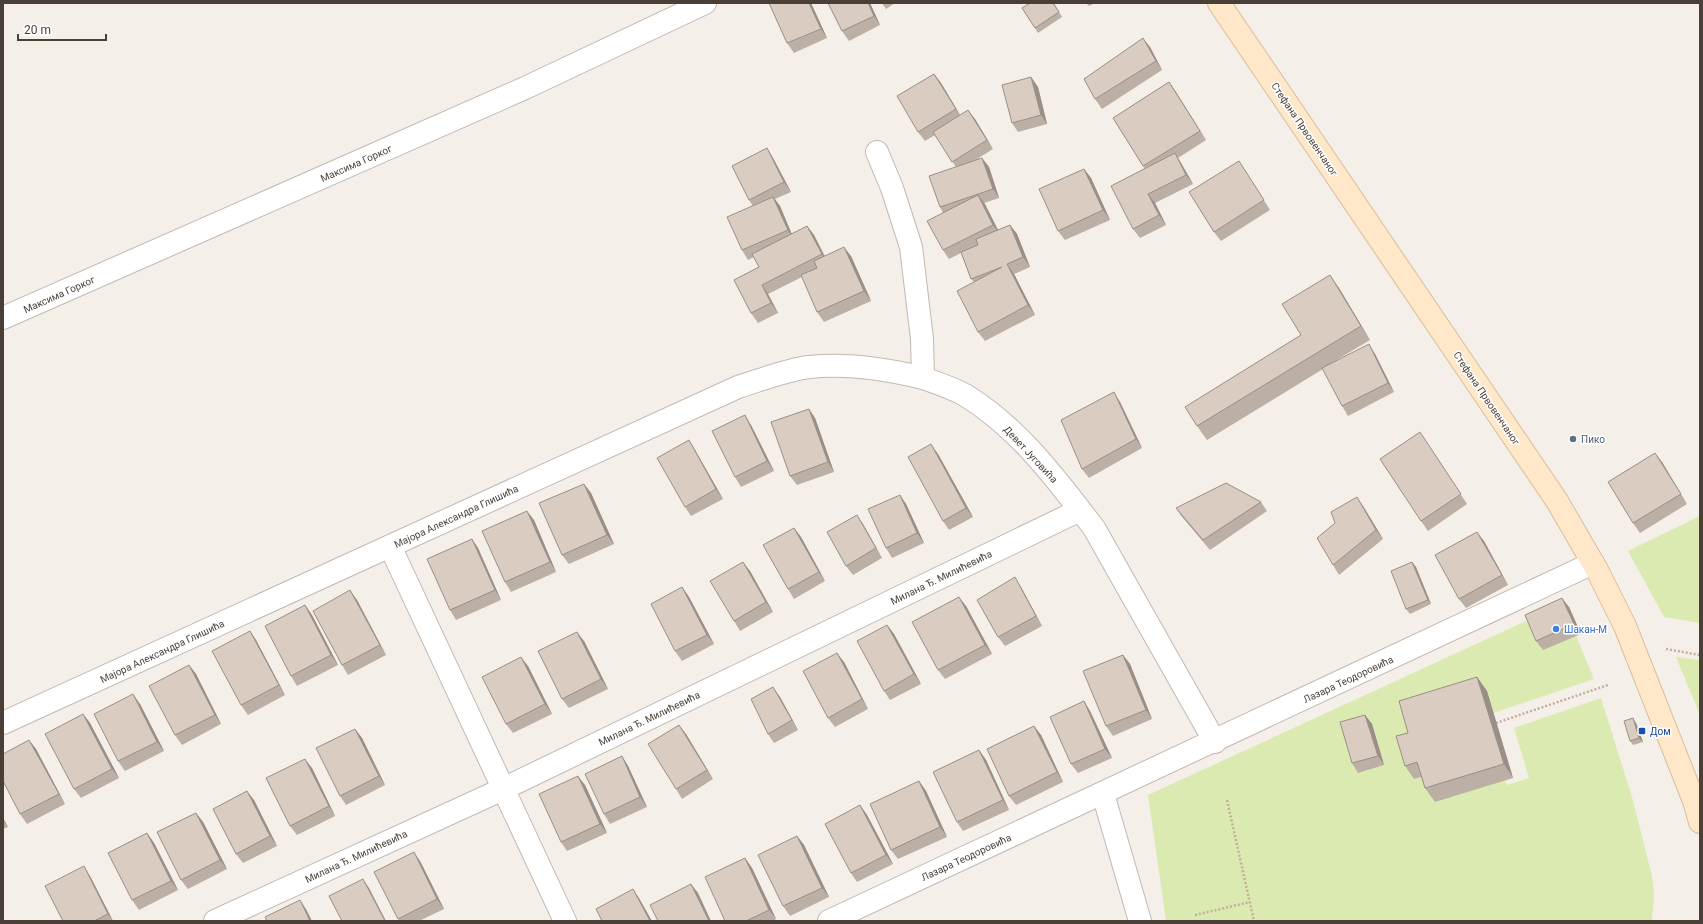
<svg xmlns="http://www.w3.org/2000/svg" width="1703" height="924" viewBox="0 0 1703 924" font-family="Roboto,sans-serif">
<rect width="100%" height="100%" fill="#f5efe9"/>
<!-- green -->
<path fill="#dbeab1" d="M1700 516V623L1664 617 1628 551Z
M1563 604 1594 679 1494 713 1487 691 1415 779 1426 775 1505 780 1507 785 1529 778 1514 728 1601 698 1632 797 1652 876 1654 895 1652 921H1166L1148 795Z
M1676 657 1700 660V715Z"/>
<g fill="none" stroke-linecap="round" stroke-linejoin="round">
<!-- street casing -->
<g stroke="#c4b8ae" stroke-width="24">
<path id="street" d="M877 152 892 188 911 247 922 339 923 378C937 383 952 388 965 395 1019 428 1056 479 1094 528L1215 742
M3 318 525 88 705 3
M390 546 565 921
M3 723 738 387C761 380 785 370 809 367 847 363 887 369 923 378
M1103 794 1140 921
M215 921 503 789 1080 510
M829 921 1593 563"/>
</g>
<!-- secondary casing -->
<g stroke="#dabd9a" stroke-width="24">
<path id="secondary" d="M1219 3 1557 501 1597 570 1625 626 1694 801 1700 822"/>
</g>
<!-- path -->
<path stroke="#c4ae9c" stroke-width="2.5" stroke-dasharray="2 2" stroke-linecap="butt" d="M1666 649 1700 655
M1496 723 1608 685
M1227 800 1254 921
M1195 915 1250 902"/>
<!-- street -->
<use href="#street" stroke="#fff" stroke-width="22"/>
<!-- secondary -->
<use href="#secondary" stroke="#ffe8c9" stroke-width="22"/>
</g>
<!-- wall -->
<path fill="#bbafa6" d="M769 3H811L827 38 794 53 787 43Z
M828 3H870L880 25 849 41 842 31Z
M882 3H895L886 9Z
M1054 3 1062 17 1038 33 1022 8Z
M1086 3H1095L1089 6Z
M1150 47 1162 70 1102 109 1095 99Z
M934 74 941 83 960 115 975 119 993 149 977 159 982 158 989 167 999 198 984 203 998 230 1010 225 1017 234 1030 267 1014 274 1035 315 985 341 978 332 974 282 971 279 961 253 949 259 943 250V213L940 207 956 167 935 135 925 141 918 132Z
M1031 77 1038 87 1047 124 1018 132 1012 123Z
M1169 82 1206 140 1178 158 1181 163 1193 184 1155 203 1166 225 1140 238 1133 229 1145 169 1113 118Z
M767 148 773 158 791 192 775 199 780 206 792 234 807 226 814 235 825 256H851L871 301 824 322 817 312 802 277 768 294 778 313 758 323 751 313 759 267 754 257 748 260 742 250 753 206 749 200Z
M1084 169 1091 178 1110 220 1065 240 1058 231Z
M1245 170 1270 210 1221 241 1214 232Z
M1339 288 1370 340 1335 361 1375 354 1394 392 1348 416 1342 406 1323 369 1207 440 1197 426 1301 335Z
M1120 402 1142 448 1089 478 1082 469Z
M809 409 815 418 834 472 797 485 790 476Z
M751 425 774 471 741 487 735 477Z
M689 440 695 450 723 499 691 516 685 507Z
M1426 442 1467 504 1428 531 1421 521Z
M938 454 973 517 949 530 943 521Z
M1662 462 1687 504 1640 533 1633 523Z
M584 484 591 493 614 544 569 564 562 555Z
M900 495 906 504 924 543 892 558 886 548Z
M1261 502 1267 511 1210 550 1182 517 1176 508Z
M1363 506 1383 539 1339 575 1333 565Z
M534 520 556 572 511 592 505 582Z
M863 524 882 558 853 575 846 566Z
M794 528 801 537 825 581 794 599 788 589Z
M472 539 478 548 501 600 456 620 450 610Z
M1484 541 1508 585 1466 608 1459 599Z
M1412 562 1416 567 1431 604 1410 614 1406 609Z
M750 571 773 612 740 631 734 621Z
M682 587 689 597 714 644 682 661 675 651Z
M1021 587 1042 626 1005 646 998 637Z
M357 600 386 655 348 675 342 665Z
M305 605 312 615 338 665 297 686 291 676Z
M966 606 992 654 945 679 938 670Z
M1569 607 1581 634 1543 650 1536 641Z
M887 625 894 634 921 684 890 700 884 691Z
M250 631 256 640 285 695 248 715 241 705Z
M584 641 608 689 569 708 562 699Z
M1123 655 1130 664 1152 719 1113 736 1106 726Z
M844 662 868 709 835 727 828 718Z
M189 665 196 674 221 724 182 745 175 735Z
M528 666 552 714 513 733 506 724Z
M1477 677 1487 691 1513 778 1435 802 1425 788 1421 777 1414 779 1405 766 1408 733Z
M780 697 798 730 774 743 768 734Z
M1084 701 1090 711 1112 758 1078 773 1071 764Z
M140 704 164 751 125 771 118 761Z
M83 714 90 723 119 778 81 798 74 789Z
M1365 715 1372 724 1384 765 1358 773 1352 763Z
M1636 723 1643 742 1633 745 1630 741Z
M1034 726 1041 735 1063 782 1016 805 1009 796Z
M355 729 362 738 385 785 346 805 340 796Z
M686 734 713 779 682 799 676 789Z
M29 740 36 749 65 804 27 824 20 814Z
M979 750 986 760 1009 810 963 831 957 822Z
M622 756 628 766 647 807 610 824 604 814Z
M312 768 335 816 297 835 290 826Z
M919 781 926 791 947 837 898 859 891 850Z
M585 785 607 833 567 851 561 842Z
M254 800 277 846 243 863 236 854Z
M860 805 867 815 893 864 857 882 851 873Z
M196 813 203 822 227 869 188 889 181 880Z
M3 818 8 827 3 829Z
M147 833 154 843 178 890 139 910 132 900Z
M797 836 804 845 829 897 790 916 783 906Z
M745 858 752 868 776 919 773 921H725Z
M420 861 444 909 419 921H400L398 919Z
M90 876 113 921H63Z"/>
<!-- shaded-wall -->
<path fill="#998f87" d="M809 3H811L827 38 821 29Z
M868 3H870L880 25 874 16Z
M1143 38 1150 47 1162 70 1156 61Z
M934 74 941 83 962 118 956 109Z
M1031 77 1038 87 1047 124 1041 115Z
M1169 82 1176 92 1206 140 1200 131Z
M968 110 975 119 993 149 987 140Z
M767 148 773 158 791 192 784 182Z
M1175 153 1181 163 1193 184 1186 175Z
M982 158 989 167 999 198 993 189Z
M1084 169 1091 178 1110 220 1103 210Z
M1148 194 1155 203 1166 225 1159 215Z
M978 195 985 204 1000 234 993 225Z
M773 197 780 206 794 240 788 230Z
M1010 225 1017 234 1030 267 1023 257Z
M807 226 814 235 828 264 822 254Z
M844 247 851 256 871 301 864 291Z
M1007 264 1014 274 1035 315 1028 305Z
M1330 275 1339 288 1370 340 1361 326Z
M762 285 768 294 778 313 771 303Z
M1369 344 1375 354 1394 392 1388 383Z
M1114 392 1120 402 1142 448 1136 439Z
M809 409 815 418 834 472 828 462Z
M745 415 751 425 774 471 767 461Z
M689 440 695 450 723 499 716 489Z
M931 444 938 454 973 517 966 508Z
M1655 453 1662 462 1687 504 1681 494Z
M584 484 591 493 614 544 607 535Z
M900 495 906 504 924 543 917 533Z
M1357 497 1363 506 1383 539 1376 530Z
M527 511 534 520 556 572 550 562Z
M857 515 863 524 882 558 876 548Z
M794 528 801 537 825 581 819 572Z
M1477 532 1484 541 1508 585 1502 575Z
M472 539 478 548 501 600 495 590Z
M743 562 750 571 773 612 766 602Z
M1412 562 1416 567 1431 604 1428 600Z
M1015 577 1021 587 1042 626 1036 616Z
M682 587 689 597 714 644 707 635Z
M350 590 357 600 386 655 380 645Z
M959 597 966 606 992 654 985 645Z
M1562 598 1569 607 1581 634 1574 624Z
M305 605 312 615 338 665 331 655Z
M887 625 894 634 921 684 914 674Z
M250 631 256 640 285 695 279 685Z
M577 632 584 641 608 689 601 679Z
M837 653 844 662 868 709 862 699Z
M1123 655 1130 664 1152 719 1146 710Z
M521 657 528 666 552 714 545 704Z
M189 665 196 674 221 724 215 715Z
M1477 677 1487 691 1513 778 1504 764Z
M773 687 780 697 798 730 792 720Z
M133 694 140 704 164 751 157 742Z
M1084 701 1090 711 1112 758 1105 749Z
M83 714 90 723 119 778 112 769Z
M1365 715 1372 724 1384 765 1378 756Z
M1633 718 1636 723 1643 742 1639 738Z
M679 725 686 734 713 779 707 770Z
M1034 726 1041 735 1063 782 1057 772Z
M355 729 362 738 385 785 379 776Z
M29 740 36 749 65 804 59 794Z
M979 750 986 760 1009 810 1003 800Z
M622 756 628 766 647 807 640 797Z
M305 759 312 768 335 816 329 806Z
M578 776 585 785 607 833 600 824Z
M919 781 926 791 947 837 940 827Z
M247 791 254 800 277 846 270 836Z
M860 805 867 815 893 864 886 855Z
M196 813 203 822 227 869 220 860Z
M3 818 8 827 3 820Z
M147 833 154 843 178 890 171 881Z
M797 836 804 845 829 897 822 888Z
M414 852 420 861 444 909 437 899Z
M745 858 752 868 776 919 769 910Z
M84 866 90 876 113 921 108 914Z
M363 879 369 888 386 921H385Z
M691 884 698 893 711 921H709Z
M633 889 639 898 652 921H650Z
M300 900 306 909 312 921H310Z"/>
<!-- building -->
<path fill="#daccc1" stroke="#998f87" d="M769 3H809L821 29 787 43Z
M828 3H868L874 16 842 31Z
M1030 3H1053L1059 12 1035 28 1022 8Z
M1143 38 1156 61 1095 99 1084 79Z
M934 74 956 109 918 132 897 96Z
M1031 77 1041 115 1012 123 1002 85Z
M1169 82 1200 131 1143 166 1113 118Z
M968 110 987 140 952 162 933 132Z
M767 148 784 182 749 200 732 166Z
M1175 153 1186 175 1148 194 1159 215 1133 229 1111 186Z
M982 158 993 189 940 207 929 176Z
M1239 161 1264 200 1214 232 1189 192Z
M1084 169 1103 210 1058 231 1039 189Z
M978 195 993 225 943 250 927 221Z
M773 197 788 230 742 250 727 217Z
M1010 225 1023 257 1007 264 1028 305 978 332 957 291 1002 267 971 279 961 252 978 245 976 239Z
M807 226 822 254 762 285 771 303 751 313 734 280 759 267 752 254Z
M844 247 864 291 817 312 801 275 817 268 814 261Z
M1330 275 1361 326 1197 426 1185 407 1301 335 1282 304Z
M1369 344 1388 383 1342 406 1322 368Z
M1114 392 1136 439 1082 469 1061 420Z
M809 409 828 462 790 476 771 422Z
M745 415 767 461 735 477 712 431Z
M1420 432 1461 494 1421 521 1380 459Z
M689 440 716 489 685 507 657 458Z
M931 444 966 508 943 521 908 457Z
M1655 453 1681 494 1633 523 1608 482Z
M1226 483 1261 502 1203 540 1176 508Z
M584 484 607 535 562 555 539 503Z
M900 495 917 533 886 548 868 509Z
M1357 497 1376 530 1333 565 1317 538 1335 523 1331 512Z
M527 511 550 562 505 582 482 531Z
M857 515 876 548 846 566 827 532Z
M794 528 819 572 788 589 763 545Z
M1477 532 1502 575 1459 599 1435 555Z
M472 539 495 590 450 610 427 559Z
M743 562 766 602 734 621 710 581Z
M1412 562 1428 600 1406 609 1391 571Z
M1015 577 1036 616 998 637 977 600Z
M682 587 707 635 675 651 651 604Z
M350 590 380 645 342 665 313 611Z
M959 597 985 645 938 670 912 622Z
M1562 598 1574 624 1536 641 1525 615Z
M305 605 331 655 291 676 265 626Z
M887 625 914 674 884 691 857 641Z
M250 631 279 685 241 705 212 651Z
M577 632 601 679 562 699 538 651Z
M837 653 862 699 828 718 803 671Z
M1123 655 1146 710 1106 726 1083 671Z
M521 657 545 704 506 724 482 677Z
M189 665 215 715 175 735 149 686Z
M1477 677 1504 764 1425 788 1417 762 1405 766 1396 736 1408 733 1399 701Z
M773 687 792 720 768 734 751 699Z
M133 694 157 742 118 761 94 714Z
M1084 701 1105 749 1071 764 1050 717Z
M83 714 112 769 74 789 45 734Z
M1365 715 1378 756 1352 763 1340 722Z
M1633 718 1639 738 1630 741 1624 721Z
M679 725 707 770 676 789 648 744Z
M1034 726 1057 772 1009 796 987 749Z
M355 729 379 776 340 796 316 748Z
M29 740 59 794 20 814 3 781V754Z
M979 750 1003 800 957 822 933 772Z
M622 756 640 797 604 814 585 774Z
M305 759 329 806 290 826 266 778Z
M578 776 600 824 561 842 539 794Z
M919 781 940 827 891 850 870 804Z
M247 791 270 836 236 854 213 809Z
M860 805 886 855 851 873 825 824Z
M196 813 220 860 181 880 157 832Z
M147 833 171 881 132 900 108 853Z
M797 836 822 888 783 906 758 855Z
M414 852 437 899 398 919 374 872Z
M745 858 769 910 746 921H725L705 877Z
M84 866 108 914 94 921H63L45 886Z
M363 879 385 921H342L329 896Z
M691 884 709 921H658L650 905Z
M633 889 650 921H602L596 909Z
M300 900 310 921H267L265 917Z"/>
<!-- markers -->
<circle fill="#5c6f8a" stroke="#fff" stroke-width="1.5" cx="1573" cy="439" r="4"/>
<circle fill="#3f7fe0" stroke="#fff" stroke-width="1.5" cx="1556" cy="629" r="4"/>
<rect fill="#1a4fb4" stroke="#fff" stroke-width="1.5" x="1638" y="727" width="8" height="8" rx="2"/>
<g text-anchor="middle" stroke-width="3" stroke-linejoin="round" paint-order="stroke">
<!-- street labels -->
<g font-size="10" fill="#493f37" stroke="#fff">
<text transform="translate(1305 129) rotate(56)" y="4">Стефана Првовенчаног</text>
<text transform="translate(356 163) rotate(-24)" y="4">Максима Горког</text>
<text transform="translate(59 294) rotate(-24)" y="4">Максима Горког</text>
<text transform="translate(1487 398) rotate(56)" y="4">Стефана Првовенчаног</text>
<text transform="translate(1031 454) rotate(47)" y="4">Девет Југовића</text>
<text transform="translate(456 516) rotate(-25)" y="4">Мајора Александра Глишића</text>
<text transform="translate(941 577) rotate(-26)" y="4">Милана Ђ. Милићевића</text>
<text transform="translate(162 651) rotate(-25)" y="4">Мајора Александра Глишића</text>
<text transform="translate(1348 679) rotate(-25)" y="4">Лазара Теодоровића</text>
<text transform="translate(649 718) rotate(-26)" y="4">Милана Ђ. Милићевића</text>
<text transform="translate(356 856) rotate(-25)" y="4">Милана Ђ. Милићевића</text>
<text transform="translate(966 857) rotate(-25)" y="4">Лазара Теодоровића</text>
</g>
<!-- service labels -->
<g font-size="10" fill="#4e5e75" stroke="#fff" text-anchor="start">
<text x="1581" y="443">Пико</text>
</g>
<!-- shop labels -->
<g font-size="10" fill="#366cbe" stroke="#fff" text-anchor="start">
<text x="1564" y="633">Шакан-М</text>
</g>
<!-- transit labels -->
<g font-size="10" fill="#164399" stroke="#fff" text-anchor="start">
<text x="1650" y="735">Дом</text>
</g>
</g>
<!-- border -->
<rect width="1703" height="924" fill="none" stroke="#493f37" stroke-width="8"/>
<!-- scale -->
<path d="M18 34v6h88v-6" fill="none" stroke="#493f37" stroke-width="2"/>
<text x="24" y="34" font-size="12" fill="#493f37" stroke="#ffffff" stroke-width="3" paint-order="stroke">20 m</text>
</svg>
